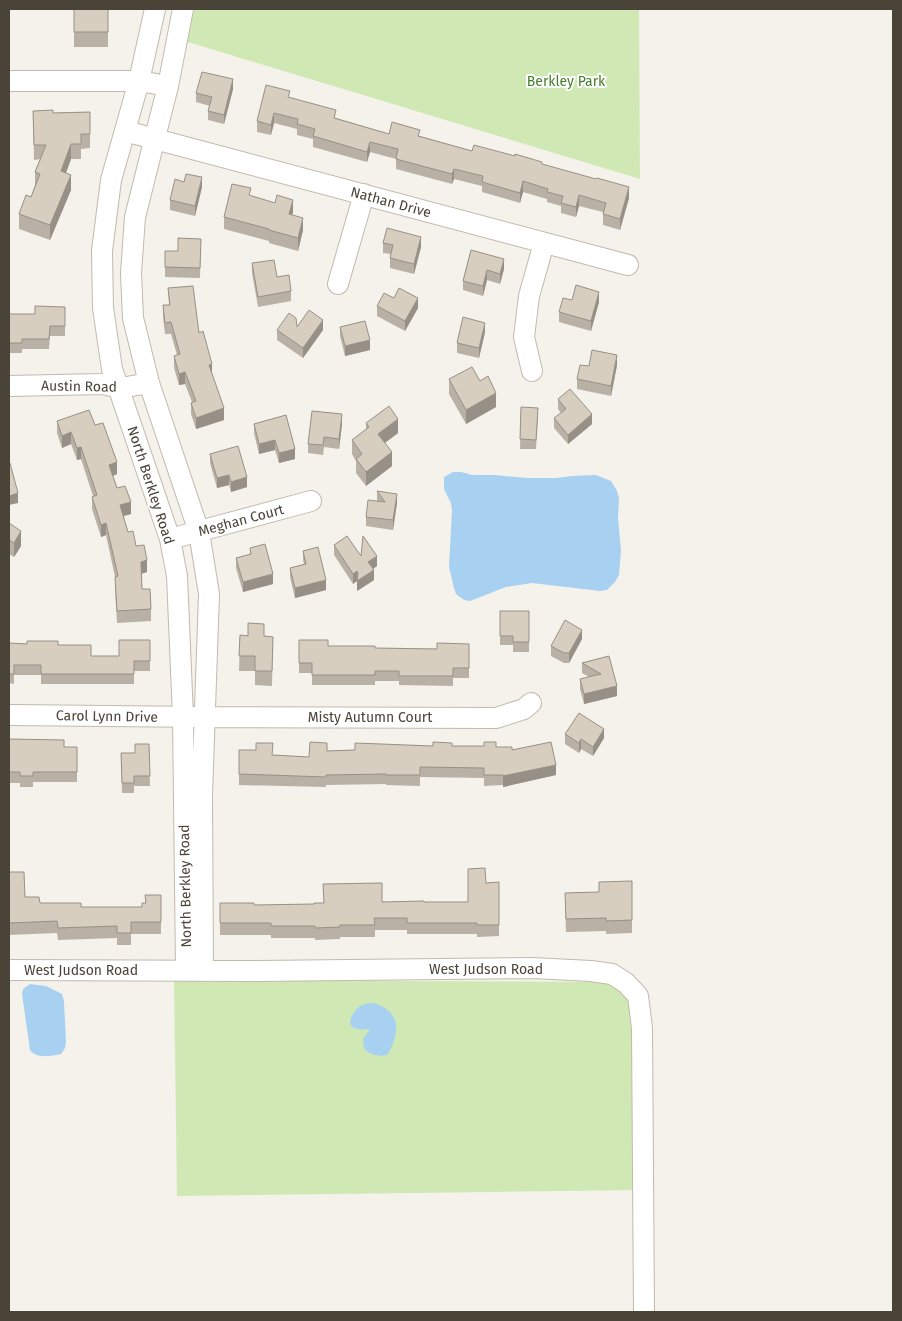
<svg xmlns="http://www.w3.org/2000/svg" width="902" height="1321" viewBox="0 0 902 1321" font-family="'Fira Sans',sans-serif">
<rect width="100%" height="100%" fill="#f5f2eb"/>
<!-- green -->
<path fill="#d0e9b4" d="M183 9H639L640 179 178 39Z
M174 980 618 982 633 999 643 1190 177 1196Z"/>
<!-- water -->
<path fill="#a8d1f1" d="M453 472H461L472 475H495L526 478H556L573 476 596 475 611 481 617 491 619 498 618 518 621 550 619 575 615 582 607 590 600 591 532 583 506 587 470 601 464 600 456 594 454 588 449 567 452 510 451 503 444 489V477Z
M30 984 46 986 62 994 64 1001 66 1042 65 1048 61 1054C51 1056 36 1059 30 1050L22 994 23 989Z
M374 1003C389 1008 398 1017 396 1033 394 1041 392 1048 387 1055 378 1057 371 1055 364 1049L363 1039 370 1029C366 1029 361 1030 357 1029 343 1026 354 1009 362 1005 366 1003 370 1003 374 1003Z"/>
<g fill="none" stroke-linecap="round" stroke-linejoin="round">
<!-- minor casing -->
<g stroke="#c1baad" stroke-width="22">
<path id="minor" d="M155 9 139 81 111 180 102 251 103 308 112 369 170 539 177 576 183 717 186 970
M183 9 168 86 135 217 131 273 133 318 149 383 199 532 209 594 202 795 203 970
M9 81H139L168 86
M125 131 628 265
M338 284 364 194
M532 371 524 337 529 296 544 243
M9 386 102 384 121 388 149 383
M170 539 311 501
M9 715 205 717 496 718 524 709 531 703
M9 970 257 971 532 968 591 971 612 974 626 983 638 996 642 1028 644 1312"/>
</g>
<!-- minor -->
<use href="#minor" stroke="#fff" stroke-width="20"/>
</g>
<!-- wall -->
<path fill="#b9b1a5" d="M74 9H108V47H74Z
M233 89 224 124 208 120V111L210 106 196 102V93Z
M290 98 336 118 389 134 420 136 472 151 542 164 629 198 620 230 603 225V212L579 206 576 217 561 213V206L547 202V199L523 192 520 203 482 192V186L454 179 452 184 396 169V159L370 152 367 162 313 147V139L297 135V129L274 123 271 135 257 132V121Z
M33 111 53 113 90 112V148L81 149V159H71L66 173 71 190 50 240 19 229V214L31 197 35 185V172L40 159 34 160Z
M202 187 195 216 170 210V200Z
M251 196 293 212 292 215 303 230 298 251 269 243V241L224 229V217Z
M201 239 200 278 165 277V251H178Z
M383 243 421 247 414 274 390 268V258L391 254 383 253Z
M471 250 504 269 500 284 487 280 483 296 463 290V281Z
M252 263 277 277 291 291V301L258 307 252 273Z
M168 288 199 333 212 374 224 420 196 429 191 414V403L192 402 185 384 179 385 174 368V356L177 355 171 334H165L163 317V305H169Z
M394 298 418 308 405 331 377 316V306Z
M572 300 599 302 591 331 559 322V312Z
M65 307V336H50L49 349H22V353H9V314H35Z
M297 327 323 330 303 358 277 340V330Z
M340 327 370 350 345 356 340 336Z
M485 332 479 358 457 353V343Z
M617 365 611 396 577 389V379L589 366Z
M449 379 480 381 496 407 466 424 449 394Z
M558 399 592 424 568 444 554 428V418L561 413 558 409Z
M521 407 538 417 536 449H520Z
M286 415 295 459 279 463 275 450 259 454 254 433V424Z
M57 421 95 425 117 474 113 476 117 488 131 514 123 516 128 532 136 546 147 572 141 573 142 589 151 609V621L117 623 115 589V577L106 535 101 537 92 509V497L93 496 81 459 77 460 71 444 62 448 57 433Z
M366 423 398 433 385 443 392 466 366 486 356 473V461L352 454V440L366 429Z
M342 424 339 449 324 447 323 455 308 453V444Z
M210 454 247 487 231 492 229 485 217 488 210 463Z
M377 491 397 503 393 530 366 526V517L377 501Z
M9 523 21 546 14 557 9 554Z
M334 545 361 556 377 566 373 569 374 580 357 591V581L353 584 334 555Z
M250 548 273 584 243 592 236 568V558L250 554Z
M303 551 326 590 295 598 290 577V568L304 564 303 560Z
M500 611H529V652H513V645H500Z
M240 635 273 637 272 686 255 685V671H239Z
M582 639 569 663H564L551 656V646Z
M150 640V671H134V684H41V675H14V684L9 683V643L58 645 91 656H119Z
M299 640 328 646 375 648 437 649 469 644V678H453V686L399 685V681H375V685H312V673H299Z
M609 656 617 696 584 704 580 689V679L589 677 582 673V663Z
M565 734 604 738 593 756 581 749 579 753 565 744Z
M9 739 33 740 64 747H77V782H33V787H20V783H9Z
M149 744 150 786H134V793H122L121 753H135Z
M433 746H452L496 747 512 750 556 775 503 787V785L484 786V778L420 777V786L386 785V784L326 785V787L239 785V750L273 755 309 757 327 751 355 750Z
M9 872 25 897 40 903 81 907H142L145 903 161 895V934H131V945H117V938L58 940 57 933 9 935Z
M632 881V933L606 934V931L566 932 565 906 599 892Z
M499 882V936L477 937V934H407V930H375V937H340V939L315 940V938H271V935H220V903L254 905 314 904 382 902H468L486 883Z"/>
<!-- shaded-wall -->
<path fill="#969086" d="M233 79V89L224 124V115Z
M274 113V123L271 135V125Z
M370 142V152L367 162V152Z
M71 144V159L61 186V171Z
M454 169V179L452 184V174Z
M71 175V190L50 240V225Z
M202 177V187L195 216V206Z
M523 181V192L520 203V193Z
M629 187V198L620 230V219Z
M579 195V206L576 217V207Z
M293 200V212L289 226V214Z
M303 218V230L298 251V238Z
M421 237V247L414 274V264Z
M504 259V269L500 284V274Z
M487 270V280L483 296V286Z
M599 292V302L591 331V321Z
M418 298V308L405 331V321Z
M323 320V330L303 358V348Z
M485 323V332L479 358V348Z
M370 340V350L345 356V346Z
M617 355V365L611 396V386Z
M212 364V376L209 365Z
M185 372V384L179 385V374Z
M496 393V407L466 424V410Z
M224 408V420L196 429V418Z
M342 414V424L339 449V439Z
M592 414V424L568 444V435Z
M398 419V433L378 448V434Z
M71 432V444L62 448V436Z
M275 440V450L259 454V444Z
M81 447V459L77 460V448Z
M295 449V459L279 463V453Z
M392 452V466L366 486V472Z
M117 462V474L109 477V465Z
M229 475V485L217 488V478Z
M247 477V487L231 492V482Z
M18 493V503L9 505V496Z
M397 494V503L393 530V520Z
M131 502V514L120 517V505Z
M106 523V535L101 537V525Z
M21 531V546L14 557V543Z
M377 556V566L368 572V562Z
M147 560V572L141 574V562Z
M374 570V580L357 591V581Z
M357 571V581L353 584V574Z
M273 574V584L243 592V582Z
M326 580V590L295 598V588Z
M582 630V639L569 663V653Z
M617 686V696L584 704V694Z
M604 729V738L593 756V747Z
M581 739V749L579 753V743Z
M556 765V775L503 787V776Z"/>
<!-- building -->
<path fill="#d7cec0" stroke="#969086" d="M74 9H108V32H74Z
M202 72 233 79 224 115 208 111 212 97 196 93Z
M266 85 290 91 288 97 336 110 334 118 389 134 392 122 420 130 418 136 472 151 474 145 515 156V154L542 162V164L596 179 597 178 629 187 620 219 603 214 606 203 579 195 576 207 561 203 563 196 547 192 548 189 523 181 520 193 482 182 483 176 454 169 452 174 396 159 398 149 370 142 367 152 313 136 315 129 297 124 298 119 274 113 271 125 257 121Z
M53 110V113L90 112V134H81V144H71L61 171 71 175 50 225 19 214 26 195 31 197 40 174 35 172 46 145H34L33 111Z
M186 174 202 177 195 206 170 200 175 179 184 182Z
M232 184 251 188 249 195 275 203 277 195 293 200 289 214 303 218 298 238 269 230V229L224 217Z
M387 228 421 237 414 264 390 258 393 245 383 243Z
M178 238 201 239 200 268 165 267V251H178Z
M471 250 504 259 500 274 487 270 483 286 463 281Z
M274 260 277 277 289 275 291 291 258 297 252 263Z
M576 285 599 292 591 321 559 312 563 298 572 300Z
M193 286 199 333 203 331 212 364 209 365 224 408 196 418 191 403 196 401 185 372 179 374 174 356 180 354 171 322 165 323 163 305H170L168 288Z
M399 288 418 298 405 321 377 306 384 293 394 298Z
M35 306 65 307V326H50L49 339H22V343H9V314H35Z
M309 310 323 320 303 348 277 330 289 313 296 318 297 327Z
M463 317 485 323 479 348 457 343Z
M365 321 370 340 345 346 340 327Z
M592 350 617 355 611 386 577 379 580 365 589 366Z
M472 367 480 381 488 376 496 393 466 410 449 379Z
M570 389 592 414 568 435 554 418 566 409 558 399Z
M389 406 398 419 378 434 392 452 366 472 356 459 362 454 352 440 369 427 366 423Z
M521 407 538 408 536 440 520 439Z
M89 410 95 425 103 423 117 462 109 465 117 488 125 486 131 502 120 505 128 532 133 531 136 546 144 545 147 560 141 562 142 589H150L151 609 117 611 115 577 118 576 106 523 101 525 92 497 97 495 81 447 77 448 71 432 62 436 57 421Z
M312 411 342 414 339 439 324 437 323 445 308 444Z
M286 415 295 449 279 453 275 440 259 444 254 424Z
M238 446 247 477 231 482 229 475 217 478 210 454Z
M9 463H10L18 493 9 496Z
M377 491 397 494 393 520 366 517 368 500 385 502Z
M9 523 21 531 14 543 9 540Z
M347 536 361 556 363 536 377 556 368 562 374 570 357 581 358 573 357 571 353 574 334 545Z
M265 544 273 574 243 582 236 558 251 554 250 548Z
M318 547 326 580 295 588 290 568 306 564 303 551Z
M500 611H529V642H513V636H500Z
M565 620 582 630 569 653H564L551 646Z
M248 623 264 624V636L273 637 272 671H255V656H239L240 635 248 636Z
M119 640H150V661H134V674H41V665H14V674H9V643L27 644V641H58V645H91V656H119Z
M299 640H328V646H375V648L437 649V643L469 644V668H453V676H399V671H375V675H312V663H299Z
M609 656 617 686 584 694 580 679 601 674 582 663Z
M579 713 604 729 593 747 581 739 579 743 565 734Z
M9 739 64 740V747H77V772H33V776H20V772H9Z
M310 742 327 743V751L355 750V743L433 746V742L452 743V746H484V742H496V747H512V750L551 742 556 765 503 776V775H484V768L420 767V775H386V774L326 775V777L239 774V750H256V743H273L272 755 309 757Z
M135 744H149L150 776H134V783H122L121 753H135Z
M485 868 486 883 499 882V925H477V923H407V918H374L375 925H340V927L315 928V926H271V923H220V903H254V905L314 904V903H324L323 884 382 883V902L424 901V902H468V869Z
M9 872H24L25 897H39L40 903H81V907H142V903H146L145 895H161V922H131V933H117V926L58 928 57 921 9 923Z
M632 881V920L606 921V918L566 919 565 893 599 892V882Z"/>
<g text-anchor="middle" stroke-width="4" stroke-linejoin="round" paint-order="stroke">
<!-- park labels -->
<g font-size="14" fill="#477c2a" stroke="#fff">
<text x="566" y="86">Berkley Park</text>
</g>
<!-- street labels -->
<g font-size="14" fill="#4a4338" stroke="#fff">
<text transform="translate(391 202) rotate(15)" y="5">Nathan Drive</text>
<text transform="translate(79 386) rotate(1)" y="5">Austin Road</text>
<text transform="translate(151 485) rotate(72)" y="5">North Berkley Road</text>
<text transform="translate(241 520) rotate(-15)" y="5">Meghan Court</text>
<text transform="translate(107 716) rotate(1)" y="5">Carol Lynn Drive</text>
<text x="370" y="722">Misty Autumn Court</text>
<text transform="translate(185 886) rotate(-91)" y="5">North Berkley Road</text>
<text x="486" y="974">West Judson Road</text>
<text x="81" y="975">West Judson Road</text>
</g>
</g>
<!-- border -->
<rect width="902" height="1321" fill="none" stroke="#4a4338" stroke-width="20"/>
</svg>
